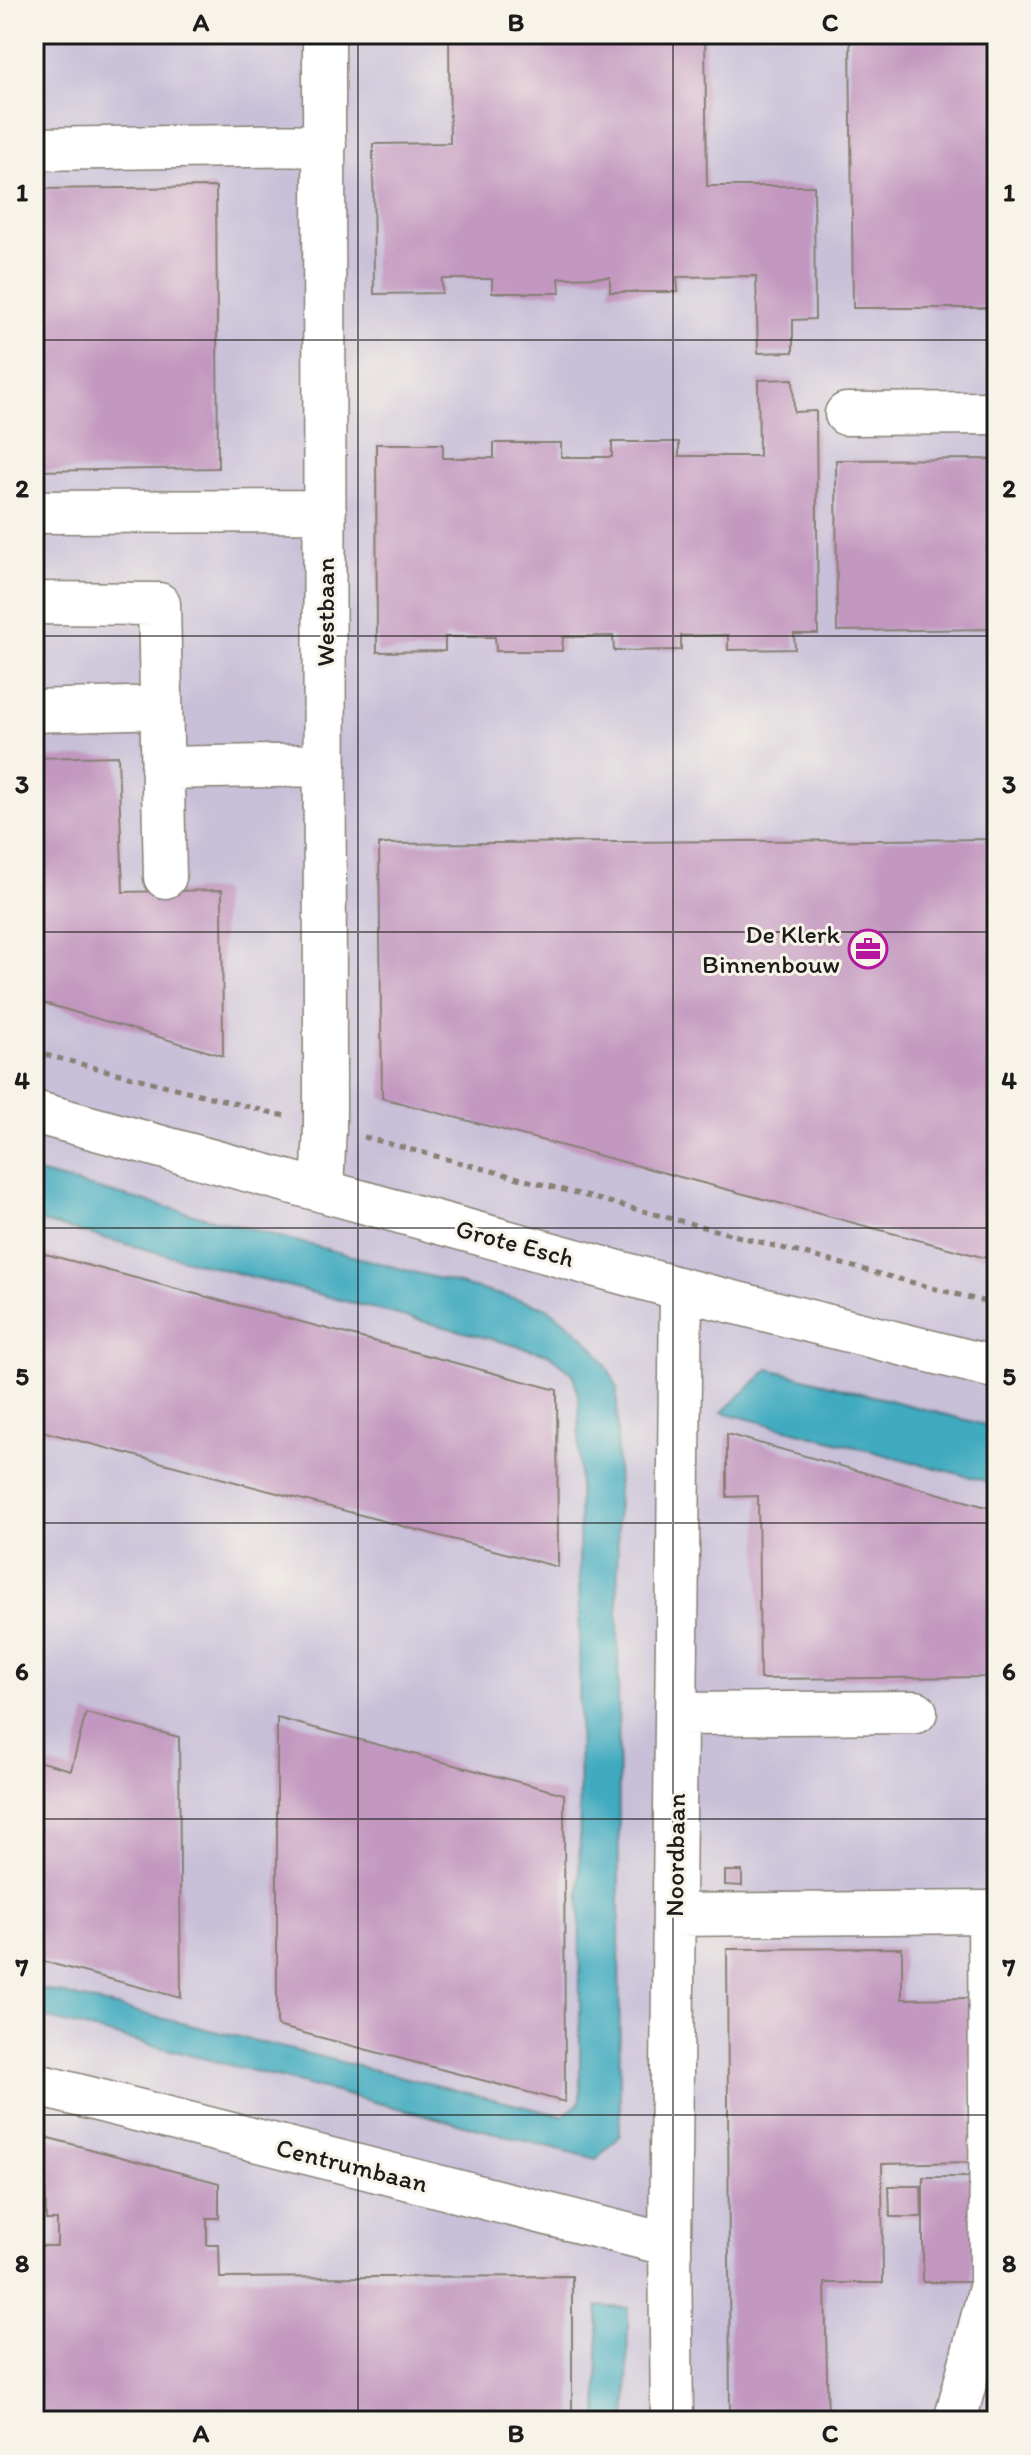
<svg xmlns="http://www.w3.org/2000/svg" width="1031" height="2455" viewBox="0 0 1031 2455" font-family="Itim,sans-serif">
<rect width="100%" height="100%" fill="#f7f3e8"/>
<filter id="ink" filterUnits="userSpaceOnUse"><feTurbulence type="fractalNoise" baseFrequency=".0125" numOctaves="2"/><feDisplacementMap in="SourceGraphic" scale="16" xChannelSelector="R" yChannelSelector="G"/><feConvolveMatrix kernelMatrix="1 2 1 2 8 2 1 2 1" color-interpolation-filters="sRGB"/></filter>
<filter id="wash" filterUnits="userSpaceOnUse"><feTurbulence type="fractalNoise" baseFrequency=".006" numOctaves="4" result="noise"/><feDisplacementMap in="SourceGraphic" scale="32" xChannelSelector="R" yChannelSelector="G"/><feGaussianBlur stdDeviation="1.8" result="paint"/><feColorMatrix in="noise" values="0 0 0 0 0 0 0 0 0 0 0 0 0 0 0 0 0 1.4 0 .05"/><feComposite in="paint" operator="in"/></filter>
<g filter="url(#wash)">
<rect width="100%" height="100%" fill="#f2e4cc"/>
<!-- industrial -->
<path fill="#c8bfd8" d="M34 34H997V2421H34Z"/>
<!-- water -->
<path fill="#40aac0" stroke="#2e636e" stroke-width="2" d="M34 1172 546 1307C580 1332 600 1347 617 1387L620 2136 597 2159 34 2015V1987L563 2116 580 2102 579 1397 573 1374 548 1354 34 1220Z
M769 1369 997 1428V1484L722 1412Z
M598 2306 628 2308 627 2421H598Z"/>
<g id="blocks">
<!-- building -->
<path fill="#c297c0" d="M449 34H705L707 186H814L815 319 793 320V352L758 353 756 276 677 277 678 292H610V277L559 278 560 293H492V279H442V293L374 294 373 144 450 143Z
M850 34H997V308H853Z
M216 187 218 468 34 471V189Z
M793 379 794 412 816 411 818 634H794L795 649 728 650V635L681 636V650L614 651 613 636 563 637 562 651H496L495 637H445V651L377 652 376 444H443V458H494V443H561V457H612V442H679V456H759L758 380Z
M997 459V629L837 631 836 460Z
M118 756 123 892 222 890 223 1056 37 1001V970H34V758Z
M997 839V1261L382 1098 379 844Z
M34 1251 557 1390 558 1567 34 1429Z
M727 1434 997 1510V1677L760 1679 758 1496 727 1497Z
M86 1713 179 1737 181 1998 34 1959V1760L71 1770Z
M277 1718 564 1794 565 2102 277 2026Z
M725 1871H742V1886L725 1885Z
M902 1948V1999L970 1998 971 2162 882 2164 883 2283H825L828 2421H730L727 1949Z
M45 2137 219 2183V2218H207V2245H219L220 2278 572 2276V2421H34V2246H57V2220H46Z
M923 2177H972V2282H923Z
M889 2186H921L922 2217H890Z"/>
</g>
</g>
<g filter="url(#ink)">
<use href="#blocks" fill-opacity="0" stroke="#878074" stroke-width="2"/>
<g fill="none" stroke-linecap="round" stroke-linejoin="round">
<!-- minor casing -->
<g stroke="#878074" stroke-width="45">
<path id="minor" d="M34 149 325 145
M846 414 997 413
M34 512 325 511
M34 603 159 604 165 877
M34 711 161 707
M162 768 325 765
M34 1112 681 1289 997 1368
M322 1191 325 1127 324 34
M676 1714 916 1712
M674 1915 989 1912 991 2284 955 2421
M34 2084 670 2245
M672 2421 670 2245 681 1289"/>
</g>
<!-- path -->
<path stroke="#878074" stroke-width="5" stroke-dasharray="6 6" stroke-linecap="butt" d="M34 1052 285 1116
M364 1137 997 1305"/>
<!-- minor -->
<use href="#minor" stroke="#fff" stroke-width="42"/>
</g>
</g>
<!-- grid -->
<path fill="none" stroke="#1c1c1c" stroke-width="2" stroke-opacity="0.55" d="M358 34V2421M673 34V2421M34 340H997M34 636H997M34 932H997M34 1228H997M34 1523H997M34 1819H997M34 2115H997"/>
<!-- icons -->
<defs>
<g id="office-ring" transform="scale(2)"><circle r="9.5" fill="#f7f3e8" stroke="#b5179e" stroke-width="1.5"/><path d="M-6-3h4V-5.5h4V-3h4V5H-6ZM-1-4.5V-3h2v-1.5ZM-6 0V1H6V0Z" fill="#b5179e"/></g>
</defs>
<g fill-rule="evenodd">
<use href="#office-ring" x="868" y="949"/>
</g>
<g text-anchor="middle" stroke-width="6" stroke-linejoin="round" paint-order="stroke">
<!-- street labels -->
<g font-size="26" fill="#1c1c1c" stroke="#f7f3e8">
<text transform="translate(325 612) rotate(-90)" y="9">Westbaan</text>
<text transform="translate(515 1243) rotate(15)" y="9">Grote Esch</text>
<text transform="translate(675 1855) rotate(-89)" y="9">Noordbaan</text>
<text transform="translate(352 2165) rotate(14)" y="9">Centrumbaan</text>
</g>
<!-- poi labels -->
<g font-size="26" fill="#1c1c1c" stroke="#f7f3e8" text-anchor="end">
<text x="840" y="943">De Klerk<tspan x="840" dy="30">Binnenbouw</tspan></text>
</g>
</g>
<!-- margin -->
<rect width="1031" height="2455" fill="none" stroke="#f7f3e8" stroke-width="88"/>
<rect x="44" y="44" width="943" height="2367" fill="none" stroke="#1c1c1c" stroke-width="3"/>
<g font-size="26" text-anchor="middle" font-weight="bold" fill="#1c1c1c">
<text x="201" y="31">A</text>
<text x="516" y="31">B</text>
<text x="830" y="31">C</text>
<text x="22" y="201">1</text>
<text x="1009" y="201">1</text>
<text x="22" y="497">2</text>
<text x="1009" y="497">2</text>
<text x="22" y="793">3</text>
<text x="1009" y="793">3</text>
<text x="22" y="1089">4</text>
<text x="1009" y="1089">4</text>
<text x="22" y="1385">5</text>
<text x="1009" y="1385">5</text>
<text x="22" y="1680">6</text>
<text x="1009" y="1680">6</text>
<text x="22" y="1976">7</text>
<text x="1009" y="1976">7</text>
<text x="22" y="2272">8</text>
<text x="1009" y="2272">8</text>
<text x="201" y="2442">A</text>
<text x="516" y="2442">B</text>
<text x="830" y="2442">C</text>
</g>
</svg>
